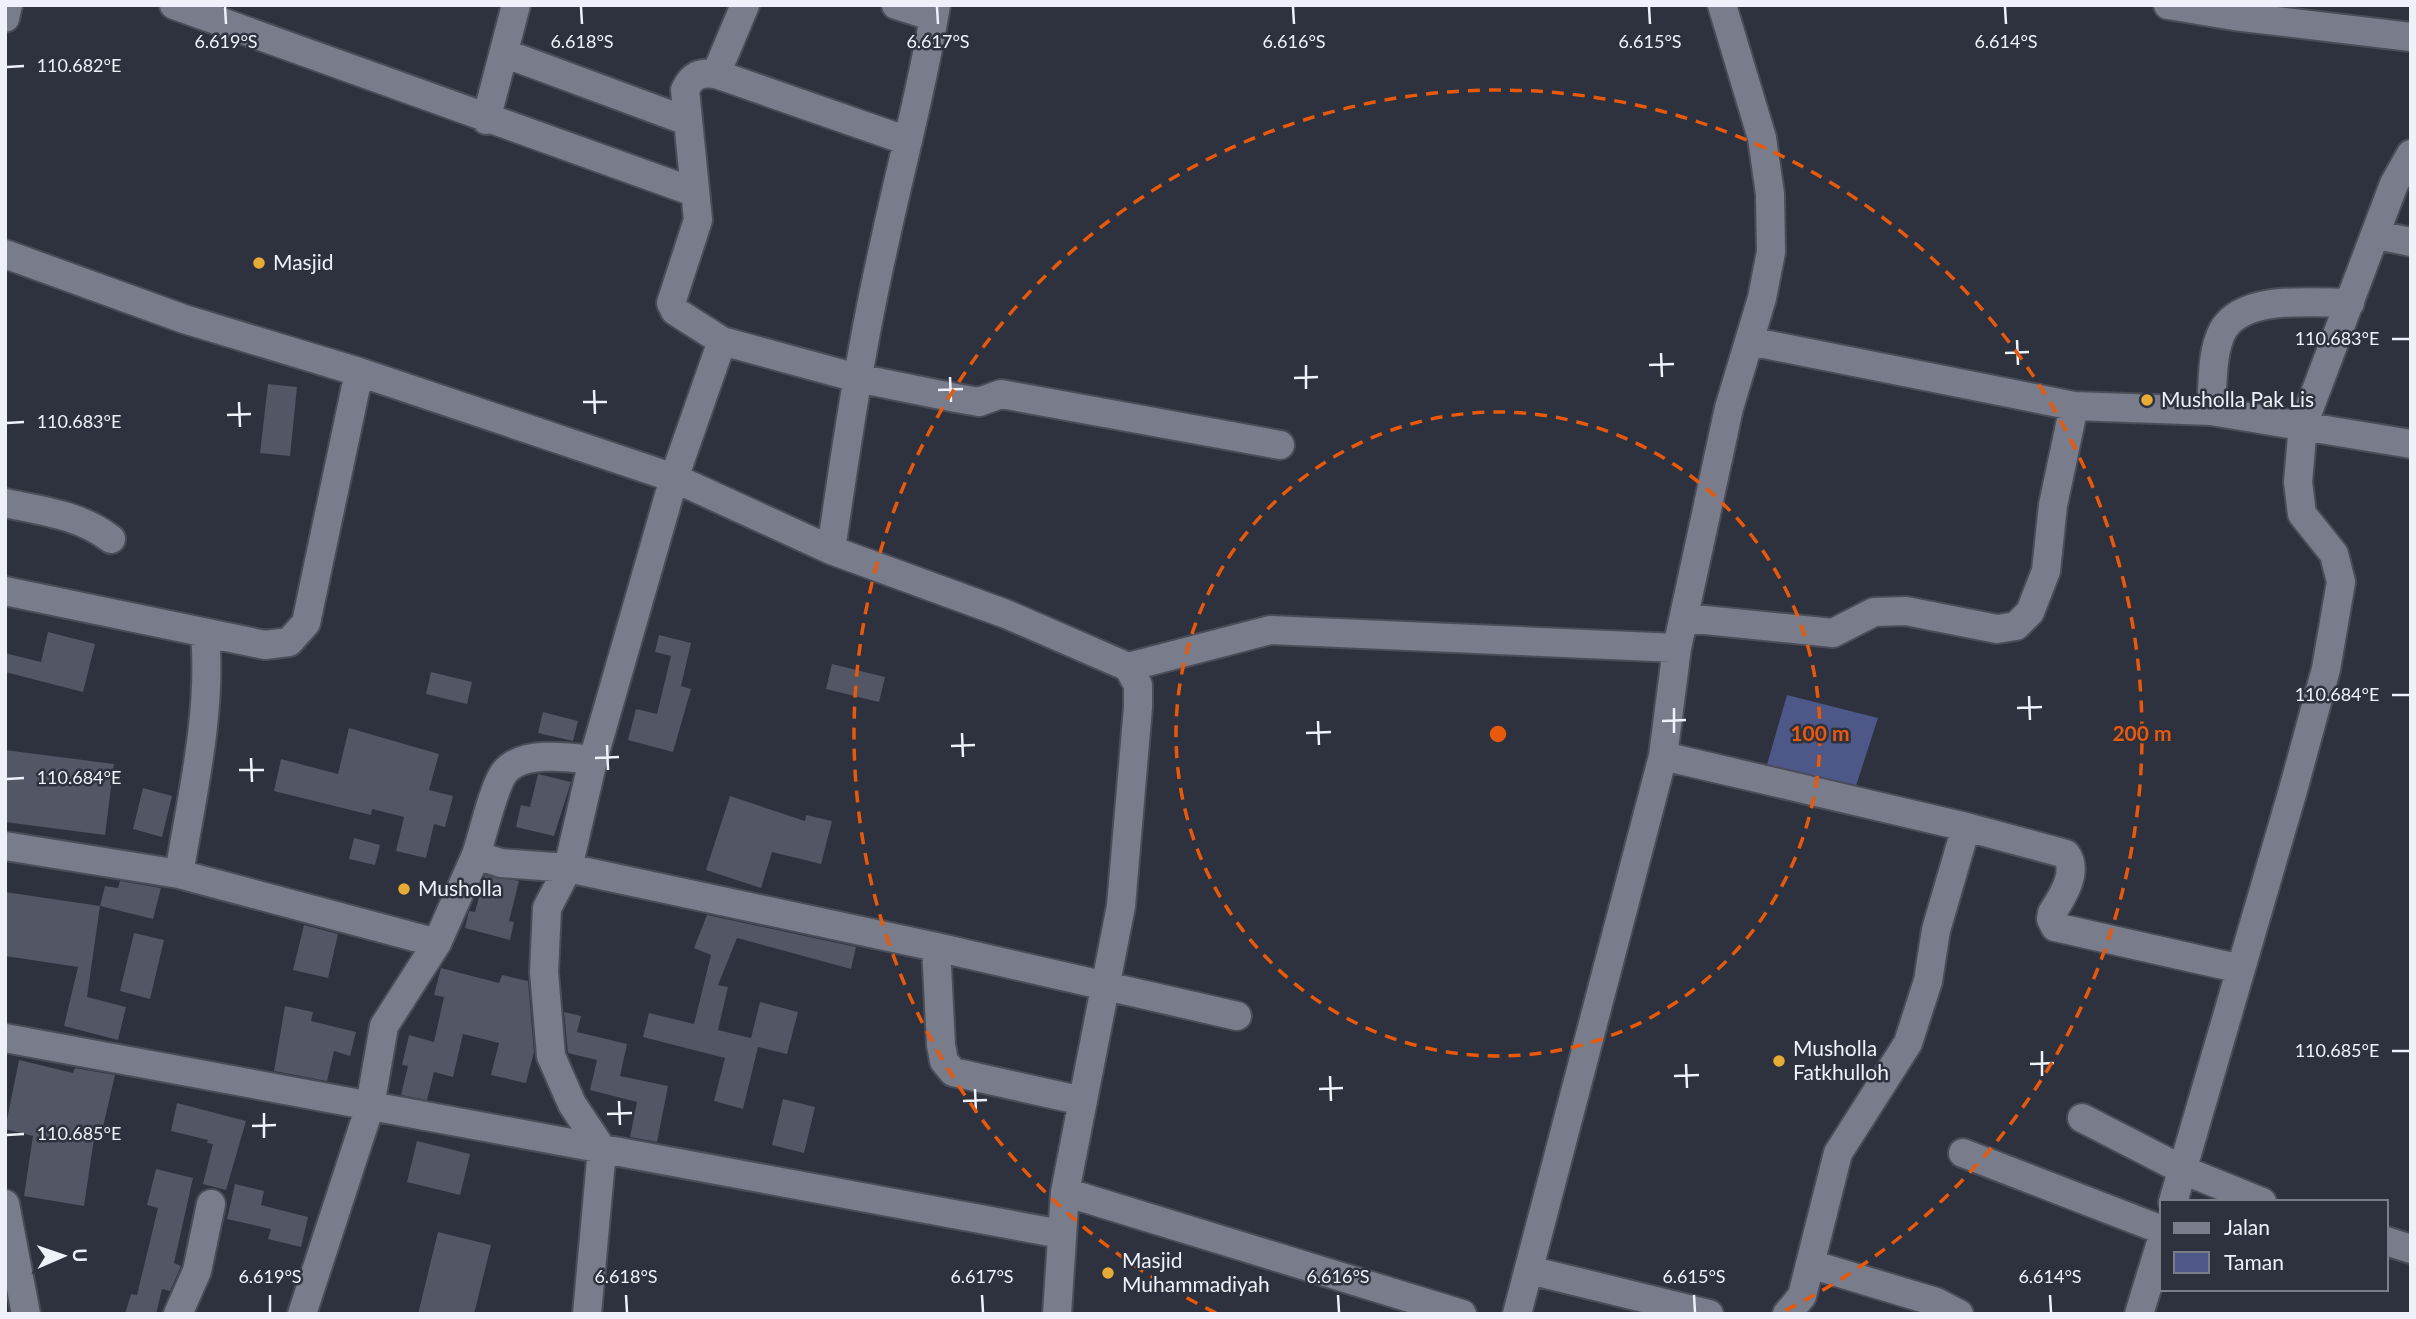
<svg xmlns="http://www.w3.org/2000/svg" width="2416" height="1319" viewBox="0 0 2416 1319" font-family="Lato,sans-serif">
<rect width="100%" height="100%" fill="#2e313e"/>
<!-- green -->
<path fill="#4d5788" d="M1787 695 1878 718 1854 792 1766 768Z"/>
<!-- building -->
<path fill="#535665" d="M268 384 297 387 290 456 260 453Z
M48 632 95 644 83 692 5 672V653L41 662Z
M659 635 691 643 681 686 691 689 673 752 628 740 636 709 657 714 671 656 655 652Z
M832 664 885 677 879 702 826 689Z
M431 672 472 682 467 704 426 694Z
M543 712 578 721 573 741 538 733Z
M349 728 439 754 429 790 453 796 445 827 434 824 426 858 396 851 404 817 372 809 371 815 274 791 281 759 338 774Z
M5 750 114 764 105 835 5 822Z
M538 774 571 782 554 836 516 827 521 805 530 807Z
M143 788 172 796 162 837 133 829Z
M730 796 805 821 806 815 832 821 821 864 772 852 761 888 706 870Z
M354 838 380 845 375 865 349 859Z
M485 875 519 881 509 921 514 922 510 940 465 928 469 911 475 912Z
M120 881 161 888 153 919 100 906 105 886 118 888Z
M5 892 100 906 87 997 126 1007 118 1040 64 1026 78 967 5 956Z
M707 915 856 947 851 969 737 938 718 985 728 987 718 1030 751 1038 760 1002 798 1012 787 1054 758 1047 743 1109 714 1101 725 1058 643 1037 649 1013 694 1024 711 955 694 948Z
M304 925 338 934 328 978 293 970Z
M134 933 164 940 150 999 120 991Z
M441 968 499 983 502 975 528 981 534 1052 526 1083 491 1075 499 1043 463 1034 453 1077 434 1072 427 1100 401 1095 408 1066 402 1065 409 1035 434 1042 444 997 434 995Z
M285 1006 313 1012 311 1021 356 1032 350 1056 334 1051 327 1081 274 1071Z
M564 1012 581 1016 577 1032 627 1044 620 1076 668 1086 657 1142 630 1137 637 1102 590 1090 597 1060 568 1053Z
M19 1060 73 1073 75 1068 115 1075 100 1140 94 1139 84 1206 24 1196 33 1136 5 1129Z
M783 1099 815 1107 804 1153 772 1145Z
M177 1103 246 1121 226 1190 203 1184 213 1144 207 1143 208 1140 171 1131Z
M417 1141 470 1154 460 1195 407 1182Z
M156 1169 193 1178 174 1263 181 1266 170 1291 162 1289 156 1314H125L131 1294 137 1295 158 1208 147 1205Z
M235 1184 264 1191 261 1205 308 1217 301 1247 268 1239 271 1229 227 1219Z
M438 1232 491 1245 474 1314H418Z"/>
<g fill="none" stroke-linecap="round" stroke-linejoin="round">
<!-- minor casing -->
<g stroke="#4a4d58" stroke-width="32">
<path id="minor" d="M174 5 694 192
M896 5 934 17
M2168 5 2234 16 2411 37
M5 18 8 5
M504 53 687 121
M716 74 745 5
M486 120 516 5
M2377 235 2411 242
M5 254 184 319 359 372 674 478 831 550 1006 614 1128 667 1138 685V707L1121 906 1065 1192 1057 1314
M722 341 675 311 671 303 698 220 685 90C692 75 700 72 716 74L908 141
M1749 341 2074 406 2211 411 2411 444
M2211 411C2213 386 2211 352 2223 330 2244 294 2313 303 2350 303
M5 503C43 511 80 515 111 539
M831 550C846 448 861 346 884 245 901 165 923 86 936 5
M5 591 265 645 289 642 306 623 359 372
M1685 618 1833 633 1874 612 1906 611 1997 629 2016 626 2030 612 2046 571 2053 505 2074 406
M1128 667 1270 630 1677 648
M1663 756 1966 827 2066 854C2079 872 2062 897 2052 913L2051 919 2055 927 2241 969
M5 846 179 874 437 943
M476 855C483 835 493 788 504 773 521 750 569 757 593 760
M179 874C192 795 212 713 205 633
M936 947 941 1045 944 1061 953 1072 1083 1101
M5 1038 1061 1234
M2082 1118 2183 1170 2262 1202
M1963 1153 2162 1230
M1065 1192 1462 1314
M2173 1202 2293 790 2326 669 2341 582 2334 554 2302 514 2298 482 2303 425 2394 184 2411 154
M5 1204 26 1314
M2386 1241 2411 1249
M1810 1264 1936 1302 1959 1314
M1529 1270 1709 1314
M178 1314 197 1271 211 1204
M302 1314 370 1106 384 1026 437 943 476 855 501 863 568 868 936 947 1237 1016
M587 1314 602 1149 572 1104 551 1056 544 972 547 908 568 868 593 760 674 478 722 341 857 378 956 398 979 402 1001 394 1280 445
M1517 1314 1663 756 1677 648 1729 408 1762 298 1771 252 1770 194 1762 138 1722 5
M1787 1314 1802 1296 1838 1153 1908 1043 1928 981 1936 930 1966 827
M2139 1314 2162 1239"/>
</g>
<!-- minor -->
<use href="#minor" stroke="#787c8b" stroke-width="28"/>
</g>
<!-- ticks -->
<path fill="none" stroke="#eef1f9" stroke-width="2.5" d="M225 7 226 24M581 7 582 24M937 7 938 24M1293 7 1294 24M1649 7 1650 24M2005 7 2006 24M7 67 24 66M2392 339H2409M2017 340 2018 365M1661 353 1662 377M2005 353 2029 352M1306 365V389M1649 365 1674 364M950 377 951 402M1294 378 1318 377M594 390 595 414M938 390 963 389M239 402 240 427M583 402H607M227 415 251 414M7 423 24 422M2392 695H2409M2029 696 2030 720M1674 708V733M2017 708 2042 707M1318 721 1319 745M1662 721 1686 720M962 733 963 757M1306 733 1331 732M607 745 608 770M951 746 975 745M251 758 252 782M595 758 619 757M239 770H264M7 779 24 778M2042 1051V1076M2392 1051H2409M1686 1064 1687 1088M2030 1064 2054 1063M1330 1076 1331 1101M1674 1076 1699 1075M975 1089 976 1113M1319 1089 1343 1088M619 1101 620 1125M963 1101 987 1100M264 1113V1138M607 1114 632 1113M252 1126 276 1125M7 1135 24 1134M270 1295V1312M626 1295 627 1312M982 1295 983 1312M1338 1295 1339 1312M1694 1295 1695 1312M2050 1295 2051 1312"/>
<!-- distance rings -->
<g fill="none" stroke="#e8590c" stroke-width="3.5" stroke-dasharray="12 9">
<circle cx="1498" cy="734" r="322"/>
<path d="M1216 1313A644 644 0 1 1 1780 1313"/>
</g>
<!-- markers -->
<g fill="#e6ad36" stroke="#2e313e" stroke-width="2.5">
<circle cx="259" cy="263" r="7"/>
<circle cx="2147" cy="400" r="7"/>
<circle cx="404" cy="889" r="7"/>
<circle cx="1779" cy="1061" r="7"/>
<circle cx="1108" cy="1273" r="7"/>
</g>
<g text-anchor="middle" stroke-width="5" stroke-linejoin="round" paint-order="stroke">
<!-- poi labels -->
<g font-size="21" fill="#eef1f9" stroke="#2e313e" text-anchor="start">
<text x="273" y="270">Masjid</text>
<text x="2161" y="407">Musholla Pak Lis</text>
<text x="418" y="896">Musholla</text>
<text x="1793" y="1056">Musholla<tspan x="1793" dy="24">Fatkhulloh</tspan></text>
<text x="1122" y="1268">Masjid<tspan x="1122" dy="24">Muhammadiyah</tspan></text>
</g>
</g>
<g font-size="18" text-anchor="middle" fill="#eef1f9" stroke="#2e313e" stroke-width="5" stroke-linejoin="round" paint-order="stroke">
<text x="226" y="48">6.619°S</text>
<text x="582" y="48">6.618°S</text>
<text x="938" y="48">6.617°S</text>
<text x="1294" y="48">6.616°S</text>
<text x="1650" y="48">6.615°S</text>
<text x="2006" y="48">6.614°S</text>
<text x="79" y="72">110.682°E</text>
<text x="2337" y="345">110.683°E</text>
<text x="79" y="428">110.683°E</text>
<text x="2337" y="701">110.684°E</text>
<text x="79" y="784">110.684°E</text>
<text x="2337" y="1057">110.685°E</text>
<text x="79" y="1140">110.685°E</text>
<text x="270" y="1283">6.619°S</text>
<text x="626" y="1283">6.618°S</text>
<text x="982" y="1283">6.617°S</text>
<text x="1338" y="1283">6.616°S</text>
<text x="1694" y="1283">6.615°S</text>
<text x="2050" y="1283">6.614°S</text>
</g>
<circle cx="1498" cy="734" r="10" fill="#e8590c" stroke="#2e313e" stroke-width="3.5"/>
<g font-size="21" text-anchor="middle" font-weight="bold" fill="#e8590c" stroke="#2e313e" stroke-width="5" stroke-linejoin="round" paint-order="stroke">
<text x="1820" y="741">100 m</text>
<text x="2142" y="741">200 m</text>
</g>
<!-- border -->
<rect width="2416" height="1319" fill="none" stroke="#eef1f9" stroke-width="14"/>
<!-- legend -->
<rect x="2160" y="1200" width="228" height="91" fill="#2e313e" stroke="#7b7e89" stroke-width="2"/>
<rect x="2174" y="1223" width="35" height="10" fill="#787c8b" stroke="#7b7e89" stroke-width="2"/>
<text x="2224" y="1235" font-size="21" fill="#eef1f9">Jalan</text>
<rect x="2174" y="1252" width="35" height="21" fill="#4d5788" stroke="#7b7e89" stroke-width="2"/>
<text x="2224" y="1270" font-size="21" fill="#eef1f9">Taman</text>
<!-- north arrow -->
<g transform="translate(63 1256) rotate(88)" stroke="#2e313e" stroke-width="5" paint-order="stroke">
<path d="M0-5L12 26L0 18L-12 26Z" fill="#eef1f9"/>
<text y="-10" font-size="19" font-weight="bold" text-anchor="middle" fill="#eef1f9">U</text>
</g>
</svg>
